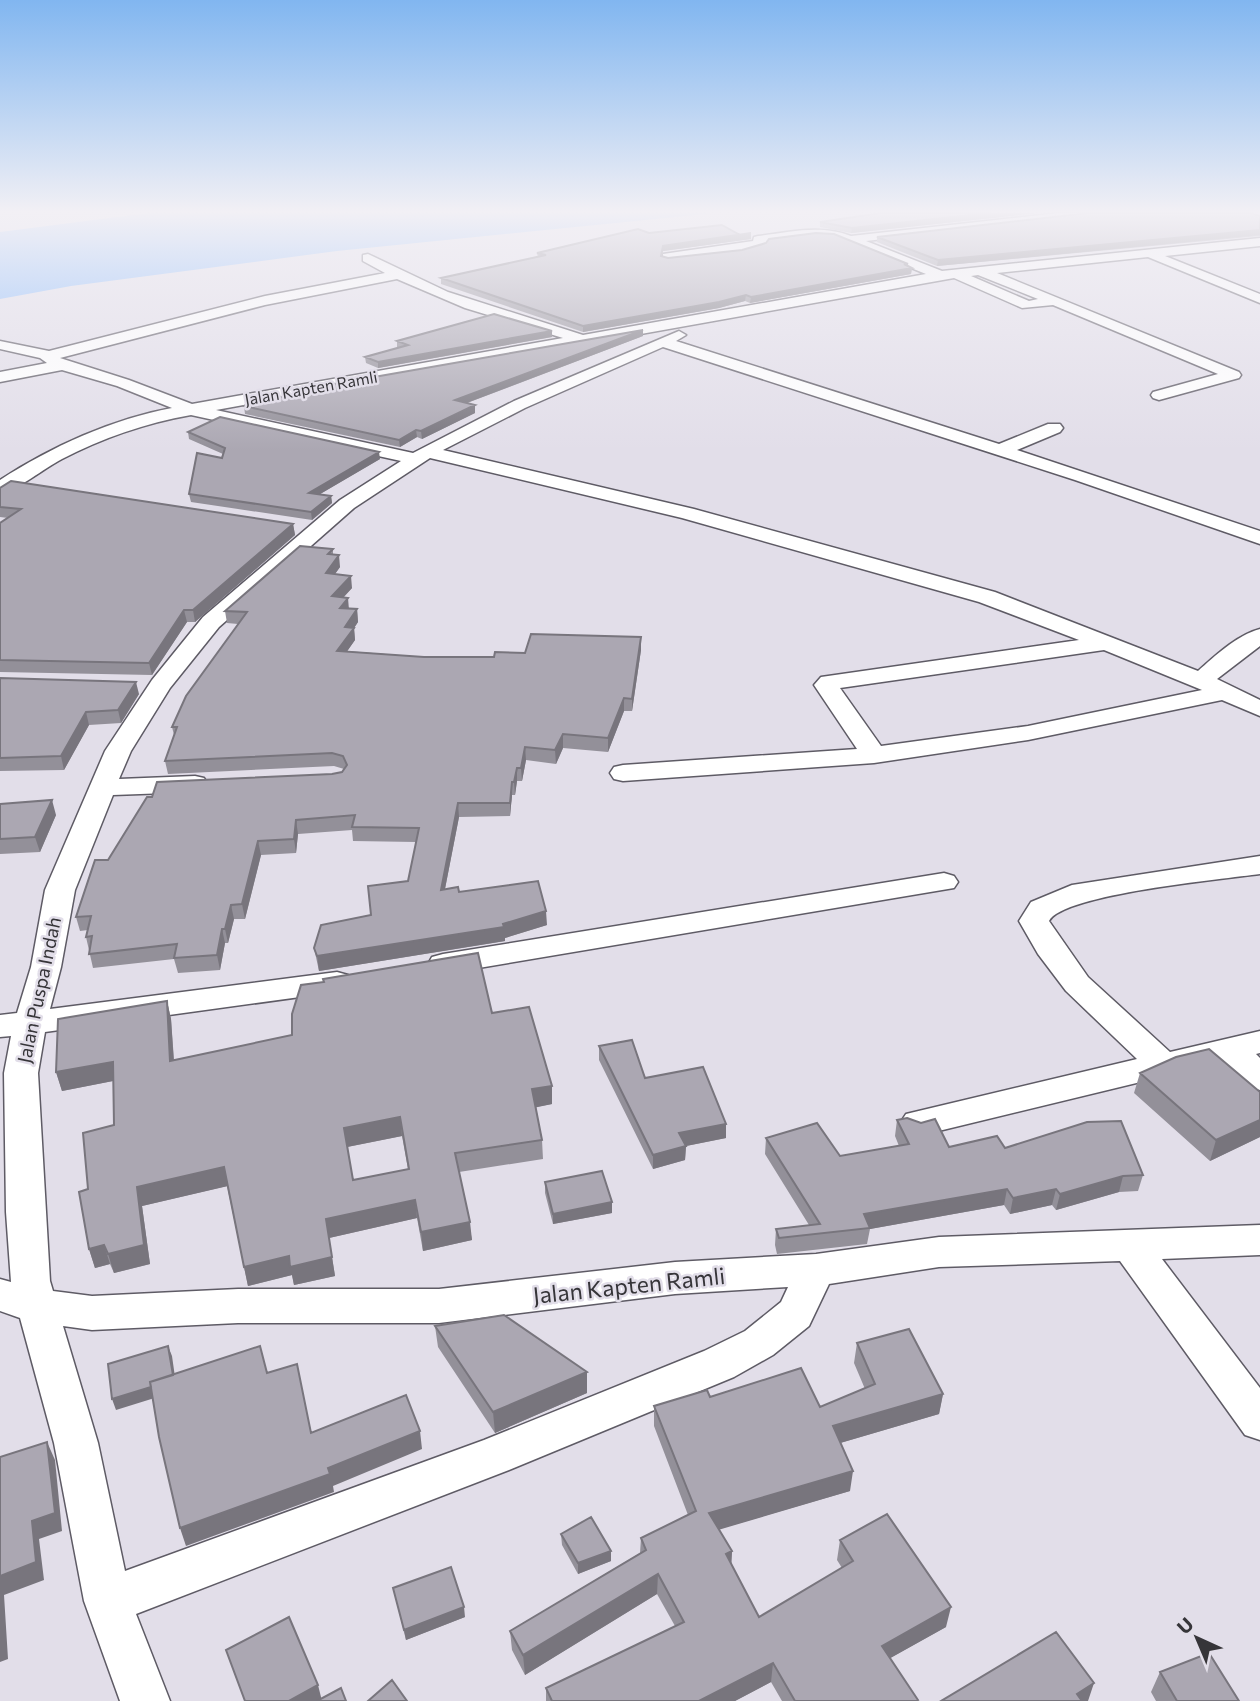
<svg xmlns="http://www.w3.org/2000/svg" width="1260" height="1701" viewBox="0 0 1260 1701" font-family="Commissioner,sans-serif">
<rect width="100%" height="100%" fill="#e2dee9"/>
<!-- water -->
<path fill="#87bafd" d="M149 213H715L337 251 71 286 0 299V232Z"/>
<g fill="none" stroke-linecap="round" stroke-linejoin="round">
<!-- street casing -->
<g stroke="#5e5b65" stroke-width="3">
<path id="street" d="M1059 213H1093L1087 216 866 241 942 271 1260 238V246L1165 256 1260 294V303L1148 257 997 273 1239 372 1241 375 1239 378 1159 400 1153 398 1151 395 1153 392 1218 374 1053 305 1022 308 954 278 216 410 413 453 514 401 679 331 686 335 676 341 999 444 1048 424H1060L1063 428 1060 432 1017 450 1260 531V544L1075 480 663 347 525 408 443 450 694 509 995 592 1198 671C1215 656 1237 635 1260 629V646L1217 679 1260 700V716L1222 700 1028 740 874 763 623 781 614 779 610 773 614 767 623 765 857 749 814 685 821 677 1079 640 979 602 682 518 430 458 354 508 219 627 170 688 131 751 119 779 195 776 204 778 208 784 204 790 195 792 113 795 75 890 61 967 50 1009 337 972 348 975 353 982 348 989 337 992 45 1032 38 1073 50 1281 53 1291 92 1296 238 1289H439L675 1262 816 1254 939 1237 1260 1225V1255L1162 1259 1260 1388V1440L1245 1435 1120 1261 939 1267 829 1284 809 1326 773 1355 734 1377 509 1470 136 1614 170 1701H120L84 1601 54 1443 20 1318 0 1311V1279L11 1282 6 1212 4 1073 11 1036 0 1037V1015L17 1013 31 967 45 890 105 751 152 680 203 617 340 500 401 461 191 415C146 423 102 438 62 459 43 469 19 489 0 494V480C51 447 112 419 172 408L117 386 62 370 0 382V372L47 363 40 358 0 349V341L49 351 265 296 385 273 363 261V255L368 254 448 292 583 335 926 274 834 237 816 236 767 242 765 246 741 253 668 261 663 260V254L753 241 754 237 758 236C790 232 821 224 851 236ZM978 275 1038 299 1029 301 971 276ZM397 279 465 308 563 338 192 404 129 380 60 358 265 305ZM1104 650 1202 690 1028 726 881 746 840 688ZM788 1287 781 1302 745 1331 704 1351 484 1440 125 1571 98 1443 63 1326 92 1330 238 1323H439L675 1294Z
M1260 856V874C1224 879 1063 894 1049 921L1088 977 1170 1052 1260 1031V1053L1256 1054 1260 1058V1090L1248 1087 1223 1062 918 1136 906 1132 900 1123 906 1114 1137 1059 1066 991 1038 954 1019 921 1031 902 1072 885Z
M944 873 954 876 958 882 954 888 443 974 432 971 428 964 432 957 443 954Z"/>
</g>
<!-- street -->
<use href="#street" fill="#fff" fill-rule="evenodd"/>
</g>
<!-- wall -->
<path fill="#939099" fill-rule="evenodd" d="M881 213H1038L851 233 820 227V222Z
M1260 216V236L937 266 877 242V237Z
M649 233 740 235 751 233V239L663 251 662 256 668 258 908 266 912 268 911 274 750 303 745 301 719 308 583 332 441 284V278L538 257 537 253Z
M643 336 467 403 475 413 422 439 417 437 400 447 245 414 244 406 284 397Z
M552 337 378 368 366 363 365 357 397 348V341Z
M188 432 380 459 320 494 331 496 332 503 312 520 191 502 189 494 222 458 223 454 189 439Z
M0 488 293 524 295 535 195 622H187L152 675 0 672V523L8 518 0 517Z
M333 549V555L340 567 335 574 352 588 344 597 349 609H357L358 622 354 628 355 640 347 651 424 657H494L525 653 641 650 632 711H624L608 752 563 748 556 764 526 760 522 781H517L515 795H512L510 816 459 817 445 889 459 892 547 925 505 938V941L319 971 314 948 371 915 408 881 416 842 353 841 352 830 298 834 296 853 261 855 245 919H234L228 943H225L220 970 178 973 174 959 93 968 86 937 88 930 80 931 76 917 108 860 152 797 332 774 342 772 344 769 334 766 168 774 165 761 174 735 172 727 238 624 227 623 225 611Z
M0 678 139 694 121 723 89 725 64 770 0 771Z
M0 804 56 815 40 852 0 854Z
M167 1001 171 1019 174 1060 492 1013 552 1104 536 1107 542 1140 543 1159 459 1172 472 1240 423 1251 417 1218 329 1238 335 1276 294 1285 292 1275 248 1286 227 1186 142 1206 150 1264 114 1273 110 1264 95 1268 89 1249 88 1189 114 1125 113 1081 62 1091 56 1072ZM402 1136 408 1169 353 1180 347 1147Z
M599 1046 645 1078 726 1124V1138L686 1146 685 1160 653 1169 599 1060Z
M1140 1073 1260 1092V1137L1210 1161 1134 1093Z
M897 1120 949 1147 1005 1148 1143 1175 1138 1191 1119 1192 1056 1210 1052 1205 1010 1214 1004 1205 870 1229 867 1244 777 1254 775 1245 776 1229 809 1225 765 1154 766 1138 840 1156 899 1146 895 1136Z
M545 1182 612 1202V1213L553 1224 545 1193Z
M435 1326 587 1393 495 1433 438 1347Z
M857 1343 943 1394 939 1414 840 1443 850 1491 719 1529 732 1551 731 1564 759 1617 842 1568 837 1560 840 1540 946 1627 890 1658 918 1700V1701H782L771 1682 735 1701H546V1688L675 1626 657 1594 525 1675 512 1650 510 1631 640 1553 641 1538 688 1515 654 1426V1406L710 1397 820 1407 865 1389 854 1363Z
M561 1534 611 1551V1561L578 1574 562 1545Z
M393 1588 465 1617 406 1640Z
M1160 1672 1239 1701H1156L1151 1692Z"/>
<!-- shaded-wall -->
<path fill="#78757d" d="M989 213H1038L851 233 852 228Z
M1260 230V235L937 266 938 260Z
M751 233V239L663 251 661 262 663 246Z
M904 264H908V269L912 268 911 274 750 303 751 297Z
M746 295 745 301 719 308 583 332V326Z
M643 330V336L456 407 455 400Z
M552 331V337L378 368V362Z
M475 405V413L422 439 421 431Z
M416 430 417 437 400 447 399 440Z
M379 452 380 459 310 500 309 493Z
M331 496 332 503 312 520 311 512Z
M293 524 295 535 195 622 193 610Z
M339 555 340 567 327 585 326 573Z
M351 576 352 588 333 608 332 596Z
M348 598 349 610 340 608Z
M357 609 358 622 354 628 355 640 339 663 337 651 345 627Z
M184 610 187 622 152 675 149 663Z
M641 637V650L632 711V699Z
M136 682 139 694 121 723 118 710Z
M624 698V711L608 752V738Z
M86 712 89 725 64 770 61 756Z
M563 734V748L556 764 555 750Z
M525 747 526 760 522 781 521 768Z
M517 768V781L515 795 514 782Z
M512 782V795L510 816V803Z
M52 800 56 815 40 852 35 837Z
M458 803 459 817 442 904 441 890Z
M296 820 298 834 296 853 294 839Z
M258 841 261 855 245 919 242 904Z
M231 905 234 919 228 943 225 929Z
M546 911 547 925 505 938V941L319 971 317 956 503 924Z
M222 929 225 943 220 970 217 955Z
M167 1001 171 1019 175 1080 170 1061Z
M113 1062 118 1080 62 1091 56 1072Z
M552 1086V1104L533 1108 532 1089Z
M400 1117 402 1136 347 1147 344 1128Z
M1260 1120V1137L1210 1161 1216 1140Z
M726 1124V1138L686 1146 685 1160 653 1169V1155L679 1133Z
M224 1167 228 1186 142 1206 150 1264 114 1273 108 1254 137 1187Z
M1123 1176 1119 1192 1056 1210 1060 1194Z
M1007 1189 1004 1205 870 1229 864 1214Z
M1056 1189 1052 1205 1010 1214 1013 1198Z
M415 1200 417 1218 329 1238 335 1276 294 1285 292 1275 248 1286 244 1267 326 1219Z
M612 1202V1213L553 1224V1214Z
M470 1222 472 1240 423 1251 421 1232Z
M104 1245 110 1264 95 1268 89 1249Z
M168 1346 172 1356 177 1391 116 1410 112 1399Z
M587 1372V1393L495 1433 493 1412Z
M943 1394 939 1414 830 1446 833 1426Z
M420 1431 422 1449 333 1486 334 1492 186 1546 180 1528Z
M47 1442 55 1460 62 1531 39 1539 44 1580 4 1595 8 1659 0 1662V1576L32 1521Z
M853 1471 850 1491 708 1533 709 1513Z
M611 1551V1561L578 1574V1563Z
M732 1551 731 1571 726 1554Z
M658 1574 657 1594 525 1675 523 1655Z
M464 1607 465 1617 406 1640 404 1630Z
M951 1607 946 1627 878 1665 882 1646Z
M773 1663 771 1682 735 1701H699Z
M1094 1683 1088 1701H1074L1077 1694Z
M318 1685 322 1701H289Z"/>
<!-- building -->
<path fill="#aba7b2" stroke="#78757d" stroke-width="2" fill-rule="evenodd" d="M881 213H989L852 228 820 222Z
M1088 213H1251L1260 216V230L938 260 877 237Z
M722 225 740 235 751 233 663 246 661 256 668 258 742 250 766 243 769 239 816 233 834 234 908 264H904L912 268 751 297 746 295 719 302 583 326 441 278 546 255 537 253 638 229 649 233Z
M494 314 552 331 378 362 365 357 408 345 397 341Z
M643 330 455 400 475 405 421 431 416 430 399 440 244 406 266 396 284 397 311 388Z
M220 417 379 452 309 493 331 496 311 512 189 494 197 453 222 458 225 448 188 432Z
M11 481 293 524 193 610H184L149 663 0 660V523L21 509 0 507V488Z
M300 546 333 549 328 554 339 555 326 573 351 576 332 596 348 598 340 608 357 609 345 627 354 628 337 651 424 657H494L495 652 525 653 531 634 641 637 632 699 624 698 608 738 563 734 555 750 525 747 521 768H517L514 782H512L510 803H458L441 890 458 887 459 892 538 881 546 911 503 924 504 927 317 956 314 948 321 925 371 915 368 886 408 881 419 828 352 827 355 815 296 820 294 839 258 841 242 904 231 905 225 929H222L217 955 174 958 177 944 89 954 92 936 86 937 91 916 76 917 95 860H108L147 797H152L157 782 332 774 342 772 347 765 343 756 332 753 165 761 177 727H172L186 696 247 612 225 611Z
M0 678 136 682 118 710 86 712 61 756 0 758Z
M52 800 35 837 0 839V804Z
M478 953 492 1013 529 1007 552 1086 532 1089 542 1140 455 1153 470 1222 421 1232 415 1200 326 1219 332 1257 290 1267 289 1256 244 1267 224 1167 137 1187 144 1245 108 1254 104 1245 89 1249 79 1192 88 1189 83 1133 114 1125 113 1062 56 1072 58 1019 167 1001 170 1061 292 1035V1014L301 985 324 982 323 979ZM400 1117 409 1169 353 1180 344 1128Z
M632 1040 645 1078 703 1067 726 1124 679 1133 686 1146 653 1155 599 1046Z
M1209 1049 1260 1092V1120L1216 1140 1140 1073 1176 1057Z
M907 1118 921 1123 935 1119 949 1147 997 1136 1005 1148 1087 1122 1121 1121 1143 1175 1123 1176 1060 1194 1056 1189 1013 1198 1007 1189 864 1214 870 1228 779 1238 776 1229 820 1224 766 1138 817 1123 840 1156 909 1144 897 1120Z
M602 1171 612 1202 553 1214 545 1182Z
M504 1315 587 1372 493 1412 435 1326Z
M909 1329 943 1394 833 1426 853 1471 709 1513 732 1551 726 1554 759 1617 853 1561 840 1540 887 1514 951 1607 882 1646 918 1700 916 1701H795L773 1663 699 1701H552L546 1688 684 1622 658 1574 523 1655 510 1631 646 1550 641 1538 696 1511 654 1406 707 1390 710 1397 801 1368 820 1407 875 1384 857 1343Z
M168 1346 173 1375 150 1382 151 1387 112 1399 108 1364Z
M260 1346 267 1373 297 1364 311 1433 406 1395 420 1431 328 1468 330 1474 180 1528 159 1437 150 1382Z
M47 1442 55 1513 32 1521 36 1562 0 1576V1457Z
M591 1517 611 1551 578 1563 561 1534Z
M451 1567 464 1607 404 1630 393 1588Z
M289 1617 318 1685 289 1701H245L226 1650Z
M1056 1632 1094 1683 1077 1694 1082 1701H941Z
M1209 1653 1239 1701H1177L1160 1672Z
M392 1680 407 1701H368Z
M341 1688 346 1701H317Z"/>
<!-- sky -->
<linearGradient id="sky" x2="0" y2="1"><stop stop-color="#81b6f0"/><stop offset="0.47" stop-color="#f2f0f5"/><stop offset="1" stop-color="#f2f0f5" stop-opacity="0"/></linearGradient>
<rect width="1260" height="451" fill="url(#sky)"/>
<g text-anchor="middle" stroke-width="5" stroke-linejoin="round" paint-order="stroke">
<!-- far-street labels -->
<g font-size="16" fill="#363539" stroke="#e2dee9">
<text transform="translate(311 388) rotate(-10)" y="6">Jalan Kapten Ramli</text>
</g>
<!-- street labels -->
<g font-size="19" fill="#363539" stroke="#e2dee9">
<text transform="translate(39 990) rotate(-78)" y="7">Jalan Puspa Indah</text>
</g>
<!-- near-street labels -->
<g font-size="23" fill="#363539" stroke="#e2dee9">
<text transform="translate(629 1286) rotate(-6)" y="8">Jalan Kapten Ramli</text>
</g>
</g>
<!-- north arrow -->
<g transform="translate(1197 1638) rotate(316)" stroke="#e2dee9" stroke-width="5" paint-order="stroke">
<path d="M0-5L12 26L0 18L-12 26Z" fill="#363539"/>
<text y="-10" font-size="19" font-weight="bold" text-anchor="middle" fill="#363539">U</text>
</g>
</svg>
